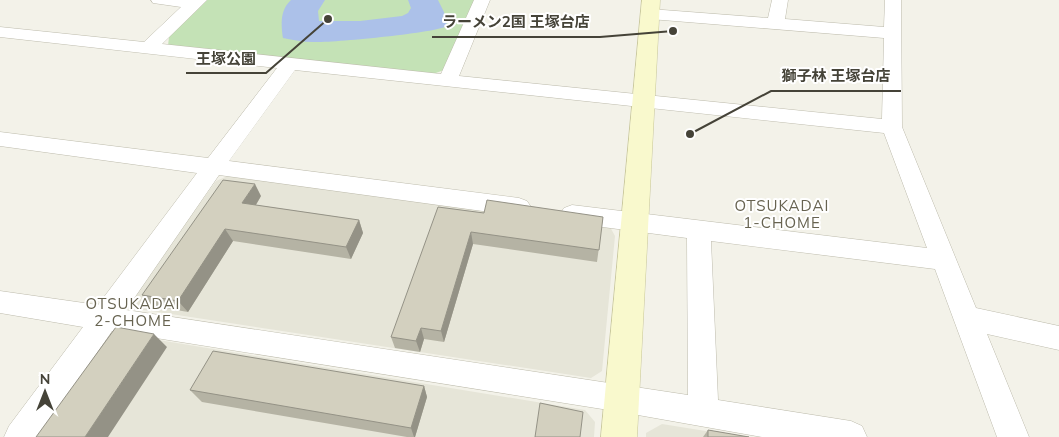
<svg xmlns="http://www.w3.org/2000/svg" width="1059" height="437" viewBox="0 0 1059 437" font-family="Mulish,'Noto Sans JP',sans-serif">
<rect width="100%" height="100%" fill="#f3f2e9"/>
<!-- residential -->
<path fill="#e6e5d8" d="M230 175 609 225 615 236 602 371 591 378 138 309 132 298 216 181Z
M122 334 585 410 595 422 594 437H38Z
M662 424 743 437H646V433Z"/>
<!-- green -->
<path fill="#c4e2b6" d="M207 0H477L447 69 433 74 168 46 169 37Z"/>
<!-- water -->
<path fill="#acc1e9" d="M291 0H325L318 11 319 21H360L402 16 408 13 411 8 408 0H438L444 12 447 26C436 33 331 43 313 42 303 42 293 40 283 38 281 24 280 10 291 0Z"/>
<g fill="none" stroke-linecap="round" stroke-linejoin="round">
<!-- street casing -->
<g stroke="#bdbbac" stroke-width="1">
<path id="street" d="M151 0H207L162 44 441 74 474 0H490L459 76 882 119 884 38 650 19 644 18 642 14 644 10 650 9 768 18 772 0H788L785 19 884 27 885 0H901L902 127 976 308 1059 326V350L987 334 1029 437H997L935 269 711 241 718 400 851 421 862 426 867 437H762L621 412 112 331 39 437H4L9 426 83 327 0 313V291L98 305 197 173 0 146V132L208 158 277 68 0 37V27L144 42 181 7 153 3ZM295 70 884 133 927 248 572 205 564 208 560 214 564 220 572 223 687 238 688 395 126 310 219 175 519 216 527 213 531 207 527 201 519 198 229 161Z"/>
</g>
<!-- secondary casing -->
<g stroke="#c7c699" stroke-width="1">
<path id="secondary" d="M642 0H660L637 437H601Z"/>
</g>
<!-- street -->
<use href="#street" fill="#fff" fill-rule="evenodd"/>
<!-- secondary -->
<use href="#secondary" fill="#f9f9cd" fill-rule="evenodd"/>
</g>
<!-- wall -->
<path fill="#b5b3a4" d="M261 196 256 205 359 220 363 233 351 259 233 241 188 312 153 306 142 295Z
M484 213 603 217 597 262 473 244 444 342 424 339 420 352 395 348 391 337Z
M424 386 427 397 415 437H407L202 402 190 390Z
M708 430 749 437H703Z"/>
<!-- shaded-wall -->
<path fill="#949286" d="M255 184 261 196 249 216 242 203Z
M359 220 363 233 351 259 346 247Z
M225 229 233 241 188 312 178 301Z
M471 232 473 244 444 342 441 331Z
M421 328 424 339 420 352 416 341Z
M154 334 167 347 108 437H85Z
M424 386 427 397 415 437H414L411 428Z"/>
<!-- building -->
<path fill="#d3d0bf" stroke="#949286" d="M223 180 255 184 242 203 359 220 346 247 225 229 178 301 142 295Z
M487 200 603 217 599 250 471 232 441 331 421 328 416 341 391 337 438 207 484 213Z
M116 327 154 334 85 437H36Z
M213 351 424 386 411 428 190 390Z
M540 403 583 412 580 437H535Z
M708 430 749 437H708Z"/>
<g text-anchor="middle" stroke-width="4" stroke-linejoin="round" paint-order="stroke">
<!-- neighbourhood labels -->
<g font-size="15" letter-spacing="1" fill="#676350" stroke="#fff">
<text x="782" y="211">OTSUKADAI<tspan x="782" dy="17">1-CHOME</tspan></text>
<text x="133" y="309">OTSUKADAI<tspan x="133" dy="17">2-CHOME</tspan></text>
</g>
</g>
<!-- callouts -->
<path fill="none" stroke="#454338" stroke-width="2" d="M673 31L600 37H432M328 19L266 73H186M690 134L771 91H901"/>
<g fill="#454338" stroke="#fff" stroke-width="2">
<circle cx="673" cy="31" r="5"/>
<circle cx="328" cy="19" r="5"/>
<circle cx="690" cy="134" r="5"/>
</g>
<g font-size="15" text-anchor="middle" font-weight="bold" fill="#454338" stroke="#fff" stroke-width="4" stroke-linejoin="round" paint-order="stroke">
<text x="516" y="27">ラーメン2国 王塚台店</text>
<text x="226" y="64">王塚公園</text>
<text x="836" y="81">獅子林 王塚台店</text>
</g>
<!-- north arrow -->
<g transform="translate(45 392)" stroke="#ffffff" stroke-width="4" paint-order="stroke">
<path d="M0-4L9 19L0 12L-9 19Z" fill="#454338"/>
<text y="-8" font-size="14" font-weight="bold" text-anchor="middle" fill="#454338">N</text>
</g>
</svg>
